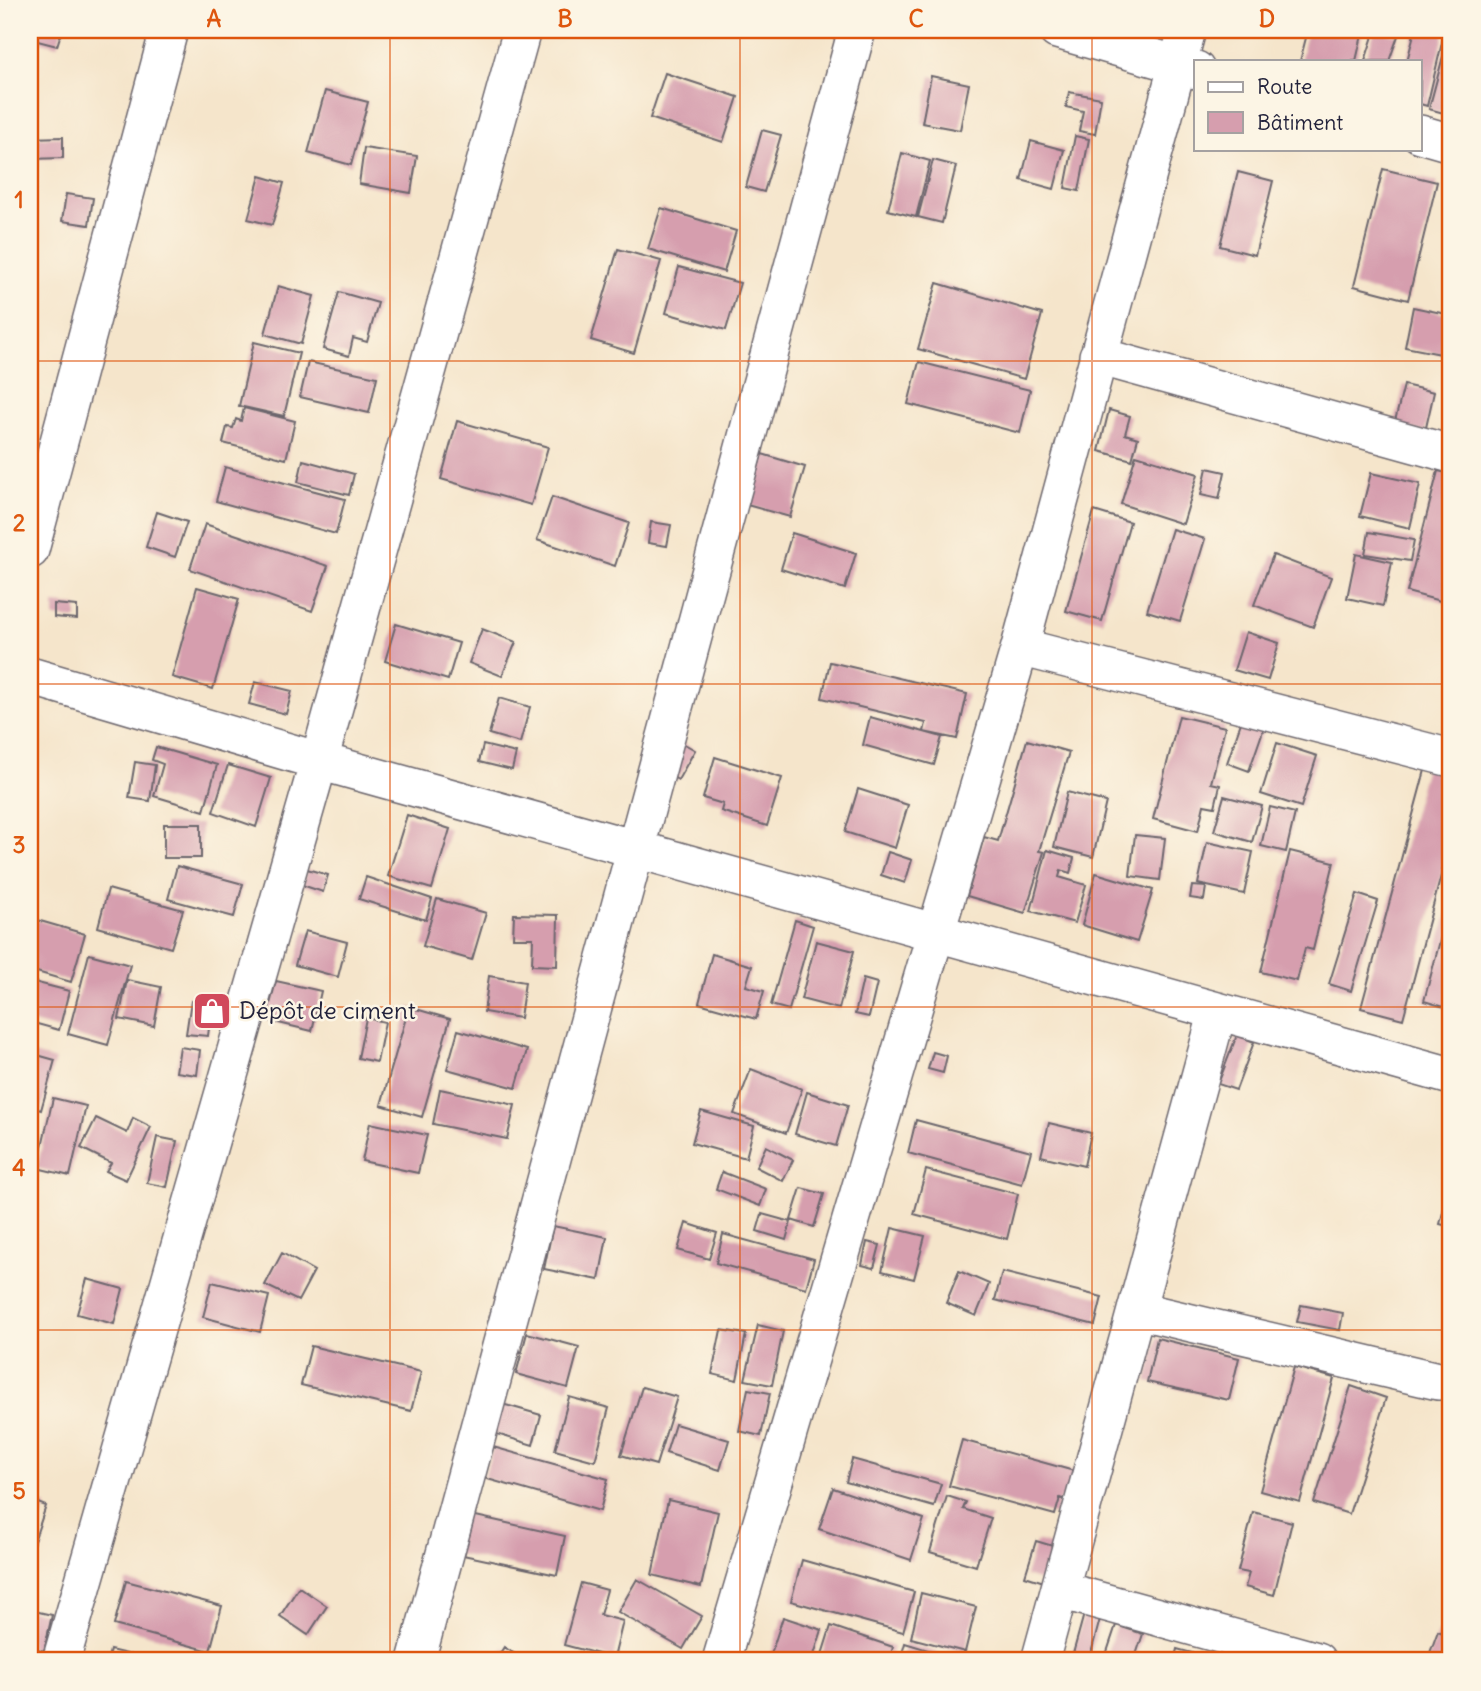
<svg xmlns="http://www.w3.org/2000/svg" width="1481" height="1691" viewBox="0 0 1481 1691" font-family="Delius,sans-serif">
<rect width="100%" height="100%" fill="#fcf5e5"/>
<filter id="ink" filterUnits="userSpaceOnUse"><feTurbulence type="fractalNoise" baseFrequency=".0143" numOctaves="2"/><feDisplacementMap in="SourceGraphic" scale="14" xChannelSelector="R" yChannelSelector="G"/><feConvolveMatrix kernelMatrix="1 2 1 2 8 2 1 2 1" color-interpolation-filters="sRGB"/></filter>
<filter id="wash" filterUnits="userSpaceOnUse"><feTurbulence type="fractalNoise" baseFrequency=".00686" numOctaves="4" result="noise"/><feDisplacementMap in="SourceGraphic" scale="28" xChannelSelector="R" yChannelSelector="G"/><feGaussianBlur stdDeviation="1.57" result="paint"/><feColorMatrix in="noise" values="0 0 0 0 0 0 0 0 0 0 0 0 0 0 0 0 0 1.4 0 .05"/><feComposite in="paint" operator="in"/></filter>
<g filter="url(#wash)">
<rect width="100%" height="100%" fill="#f5e5cb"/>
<g id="blocks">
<!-- building -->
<path fill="#d69eae" d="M30 30H62L57 46 30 39Z
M1308 30H1343L1362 35 1356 61H1300Z
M1375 30 1398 36 1389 61H1365Z
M1415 30H1445L1427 106 1420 104V61H1407Z
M1450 30 1451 31V115L1429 109Z
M665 73 738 97 723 142 650 118Z
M931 76 969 84 960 130 922 123Z
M325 91 368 102 351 165 308 153Z
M1069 92 1101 98 1095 134 1079 131 1083 111 1066 107Z
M762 130 781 135 764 192 746 187Z
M1075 136 1089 139 1079 191 1065 188Z
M63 137V158L30 159V138Z
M1031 141 1064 150 1054 189 1021 180Z
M364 148 417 156 411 193 359 184Z
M902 153 930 161 916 217 888 210Z
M933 160 956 166 942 223 918 217Z
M1383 169 1437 182 1408 300 1354 286Z
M1238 172 1273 181 1255 255 1220 246Z
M260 176 284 183 272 225 248 219Z
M66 194 93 198 89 225 62 221Z
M661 208 736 231 724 272 648 249Z
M618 249 661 261 634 353 591 340Z
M679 267 740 283 726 330 666 313Z
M937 283 1042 314 1024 379 918 349Z
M278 286 314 296 301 344 265 334Z
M339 292 378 303 367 342 353 338 349 356 323 349Z
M1413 307 1451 315V356L1405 347Z
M254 342 299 353 284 416 239 406Z
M308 362 377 377 369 413 300 397Z
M919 362 1030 390 1020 433 908 404Z
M1404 385 1434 392 1425 432 1394 425Z
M244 408 295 421 286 459 223 443 227 427 233 428 236 419 241 421Z
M1109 410 1130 416 1125 434 1138 438 1132 460 1099 451Z
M457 421 548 447 531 505 441 479Z
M762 454 805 467 790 517 747 505Z
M1136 455 1198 474 1183 524 1121 504Z
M303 460 354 474 349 495 298 482Z
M225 467 345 499 336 534 216 501Z
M1207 468 1225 472 1219 499 1201 495Z
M1438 471 1451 474V604L1407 592Z
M1371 473 1420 484 1410 528 1360 516Z
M552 497 629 523 615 566 537 540Z
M1094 511 1130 522 1102 621 1066 611Z
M157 512 187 522 175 557 146 547Z
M651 522 671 525 667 546 648 543Z
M205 524 328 566 312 611 190 569Z
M1172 529 1205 539 1180 621 1147 611Z
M1369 532 1414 540 1410 561 1365 554Z
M792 533 856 553 845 589 781 569Z
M1356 554 1392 562 1383 606 1347 598Z
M1273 555 1331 577 1313 627 1254 605Z
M197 587 239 599 213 689 172 677Z
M54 604 77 606V619L54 617Z
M396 624 459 643 448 680 385 661Z
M482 629 516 642 502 676 469 663Z
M1246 632 1279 643 1268 680 1234 670Z
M830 662 967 694 957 739 924 732 926 723 822 698Z
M255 682 292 691 286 714 249 704Z
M499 698 530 707 520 743 489 734Z
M1246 708 1268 716 1249 771 1227 763Z
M1179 716 1225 727 1211 783 1220 785 1215 807 1204 805 1198 831 1153 819Z
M870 717 942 737 934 765 863 745Z
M662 731 695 750 678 780 645 761Z
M1027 740 1069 752 1039 851 1044 852 1025 913 967 896 984 837 998 841Z
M1277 743 1317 756 1301 807 1261 794Z
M483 745 516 753 512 770 479 762Z
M156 747 217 765 204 811 154 796 163 764 152 760Z
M715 757 782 778 767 826 721 811 723 804 703 798Z
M1428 759 1451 766V838L1403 1019 1361 1008Z
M135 762 155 765 150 801 129 798Z
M228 765 271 778 256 827 213 812Z
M858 789 908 805 895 848 845 832Z
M1067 792 1106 802 1093 857 1054 847Z
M1224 796 1262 806 1252 842 1214 831Z
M1270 807 1295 813 1286 852 1261 846Z
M407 815 450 829 432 889 388 876Z
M164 824H201V858H164Z
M1135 835 1165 838 1160 880 1130 876Z
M1207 842 1253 852 1244 894 1198 884Z
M1047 850 1074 858 1070 873 1061 870 1059 877 1086 885 1075 923 1031 911Z
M1290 851 1334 862 1313 950 1305 948 1297 981 1261 972Z
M888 852 912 860 905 883 881 875Z
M177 866 243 884 234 917 168 899Z
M307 869 328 875 323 892 302 885Z
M1096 873 1153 890 1137 942 1082 925Z
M366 877 432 899 426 920 359 899Z
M1192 886 1206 887 1204 900 1190 898Z
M108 889 183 910 171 948 98 927Z
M1357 894 1378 901 1351 991 1329 984Z
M437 899 486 913 472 960 423 946Z
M1450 903H1451V1009L1424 1001Z
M514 914 558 915 557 966 532 965 533 938H513Z
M30 918 85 934 71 982 30 970Z
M795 920 813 926 789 1010 771 1005Z
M305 931 347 942 338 977 295 965Z
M816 941 854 951 839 1009 801 999Z
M89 954 130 965 108 1045 68 1034Z
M712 954 752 966 746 986 764 991 756 1019 699 1003Z
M489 976 525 982 520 1018 484 1012Z
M863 979 877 983 869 1017 855 1014Z
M127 980 161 987 154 1026 119 1019Z
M30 981 69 991 59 1030 30 1022Z
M276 981 321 991 312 1031 266 1020Z
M191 1001 212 1004 208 1036 186 1034Z
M409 1007 450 1019 422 1117 381 1105Z
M366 1018 385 1022 377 1062 358 1058Z
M458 1030 527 1050 516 1088 447 1069Z
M1237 1035 1254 1042 1236 1090 1218 1084Z
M180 1047 200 1050 197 1075 176 1072Z
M933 1052 947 1056 943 1073 928 1069Z
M30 1053 55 1060 41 1110 30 1107Z
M751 1069 802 1089 786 1133 734 1114Z
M440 1089 515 1105 507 1139 433 1124Z
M807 1092 848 1105 836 1146 795 1134Z
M53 1098 86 1106 70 1176 37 1168Z
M701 1111 754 1126 746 1158 692 1143Z
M96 1118 127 1133 133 1118 151 1127 126 1180 106 1171 111 1163 81 1148Z
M916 1120 1031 1151 1022 1184 908 1153Z
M370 1123 427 1135 418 1173 362 1161Z
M1049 1123 1091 1133 1084 1166 1041 1156Z
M157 1137 177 1141 167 1187 147 1183Z
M766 1146 793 1160 783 1181 756 1167Z
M926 1170 1018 1194 1007 1239 914 1214Z
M722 1172 766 1189 760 1206 716 1189Z
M1450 1185H1451V1227L1440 1224Z
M801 1188 824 1194 814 1227 791 1220Z
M762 1214 791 1222 786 1240 757 1231Z
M686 1223 717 1233 709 1259 678 1250Z
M553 1226 607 1237 599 1280 544 1269Z
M892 1228 925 1236 914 1279 882 1271Z
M723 1234 814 1259 806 1288 716 1263Z
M867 1242 880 1245 874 1268 862 1265Z
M282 1253 314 1271 298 1301 265 1285Z
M959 1271 989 1284 976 1316 946 1303Z
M1002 1272 1102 1297 1095 1325 995 1300Z
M87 1279 123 1289 114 1324 77 1314Z
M212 1282 269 1296 260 1332 203 1317Z
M1301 1305 1343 1313 1340 1330 1297 1322Z
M758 1325 783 1331 772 1385 745 1380Z
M721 1330 746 1334 737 1380 712 1374Z
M527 1333 579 1347 568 1388 516 1374Z
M1157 1338 1239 1358 1229 1400 1147 1382Z
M311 1346 421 1372 411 1411 301 1385Z
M1294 1367 1334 1378 1300 1502 1260 1491Z
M1351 1386 1386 1398 1349 1514 1314 1503Z
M642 1387 677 1397 656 1465 621 1455Z
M748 1389 770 1393 761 1436 739 1431Z
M569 1397 609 1408 595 1461 555 1450Z
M495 1402 541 1415 533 1445 487 1431Z
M675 1424 729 1440 720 1470 666 1453Z
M962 1440 1074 1471 1066 1500 1060 1498 1055 1515 949 1486Z
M493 1447 608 1479 600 1511 484 1478Z
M852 1459 941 1484 934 1507 846 1482Z
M833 1488 924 1519 911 1560 819 1529Z
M947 1496 966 1502 963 1509 991 1518 976 1566 930 1552Z
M30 1500 46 1506 30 1553Z
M668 1500 718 1512 701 1587 652 1575Z
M458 1512 565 1536 557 1575 449 1552Z
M1253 1512 1292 1522 1274 1595 1245 1587 1249 1573 1238 1571Z
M1036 1541 1056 1547 1044 1582 1025 1576Z
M802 1560 914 1592 903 1632 791 1601Z
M637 1579 702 1616 683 1649 618 1612Z
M126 1581 222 1606 210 1651 114 1625Z
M581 1583 607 1590 600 1615 623 1621 614 1658 564 1645Z
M299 1587 327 1606 308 1635 280 1616Z
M921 1593 976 1607 965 1652 911 1638Z
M30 1610 52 1615 44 1651 30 1647Z
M1084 1614 1100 1619 1089 1661H1071Z
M783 1617 822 1630 812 1661H793L771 1654Z
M1116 1625 1143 1634 1134 1661H1104Z
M831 1626 893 1647 889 1661H820Z
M1438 1631 1451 1636V1661H1427Z
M905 1643 958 1659 957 1661H900Z
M504 1647 526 1661H495Z
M1177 1649 1218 1660V1661H1174Z
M110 1650 153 1660V1661H107Z"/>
</g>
</g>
<g filter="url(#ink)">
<use href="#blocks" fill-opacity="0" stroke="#6c666d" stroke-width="2"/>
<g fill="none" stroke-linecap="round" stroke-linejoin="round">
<!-- minor casing -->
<g stroke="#6c666d" stroke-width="40">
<path id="minor" d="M1057 30 1196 70
M1420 134 1451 143
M1098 356 1451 454
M30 550 169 30
M1020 647 1451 758
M30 676 319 761 1451 1076
M1136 1310 1438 1381
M1060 1590 1317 1661
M61 1661 319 761 522 30
M416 1661 857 30
M721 1661 1020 647 1187 30
M1040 1661 1218 1011"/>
</g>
<!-- minor -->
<use href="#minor" stroke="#fff" stroke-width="37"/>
</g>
</g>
<!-- grid -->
<path fill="none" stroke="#de560e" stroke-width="2" stroke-opacity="0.55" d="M390 30V1661M740 30V1661M1092 30V1661M30 361H1451M30 684H1451M30 1007H1451M30 1330H1451"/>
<!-- icons -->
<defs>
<g id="shop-square" transform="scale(2.0125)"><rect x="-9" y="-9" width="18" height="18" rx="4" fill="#d1495b" stroke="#fcf5e5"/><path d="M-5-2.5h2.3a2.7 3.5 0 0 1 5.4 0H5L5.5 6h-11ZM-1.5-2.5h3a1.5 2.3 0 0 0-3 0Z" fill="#fff"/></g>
</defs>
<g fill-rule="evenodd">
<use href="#shop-square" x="212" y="1011"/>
</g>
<g text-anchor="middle" stroke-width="5" stroke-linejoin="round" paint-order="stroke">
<!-- poi labels -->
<g font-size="24" fill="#22223b" stroke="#fcf5e5" text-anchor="start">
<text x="239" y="1019">Dépôt de ciment</text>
</g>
</g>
<!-- margin -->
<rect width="1481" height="1691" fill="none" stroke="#fcf5e5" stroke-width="77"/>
<!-- legend -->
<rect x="1194" y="60" width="228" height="91" fill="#fcf5e5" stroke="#a5a1a1" stroke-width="2"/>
<rect x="1208" y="82" width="35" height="10" fill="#ffffff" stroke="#a5a1a1" stroke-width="2"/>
<text x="1257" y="94" font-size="21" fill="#22223b">Route</text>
<rect x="1208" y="112" width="35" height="21" fill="#d69eae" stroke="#a5a1a1" stroke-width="2"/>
<text x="1257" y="130" font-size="21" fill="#22223b">Bâtiment</text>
<rect x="38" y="38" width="1404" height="1614" fill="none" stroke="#de560e" stroke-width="2.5"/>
<g font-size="23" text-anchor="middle" font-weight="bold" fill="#de560e">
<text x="214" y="27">A</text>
<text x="565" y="27">B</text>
<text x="916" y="27">C</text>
<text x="1267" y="27">D</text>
<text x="19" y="208">1</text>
<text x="19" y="531">2</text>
<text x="19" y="853">3</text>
<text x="19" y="1176">4</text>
<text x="19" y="1499">5</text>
</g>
</svg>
